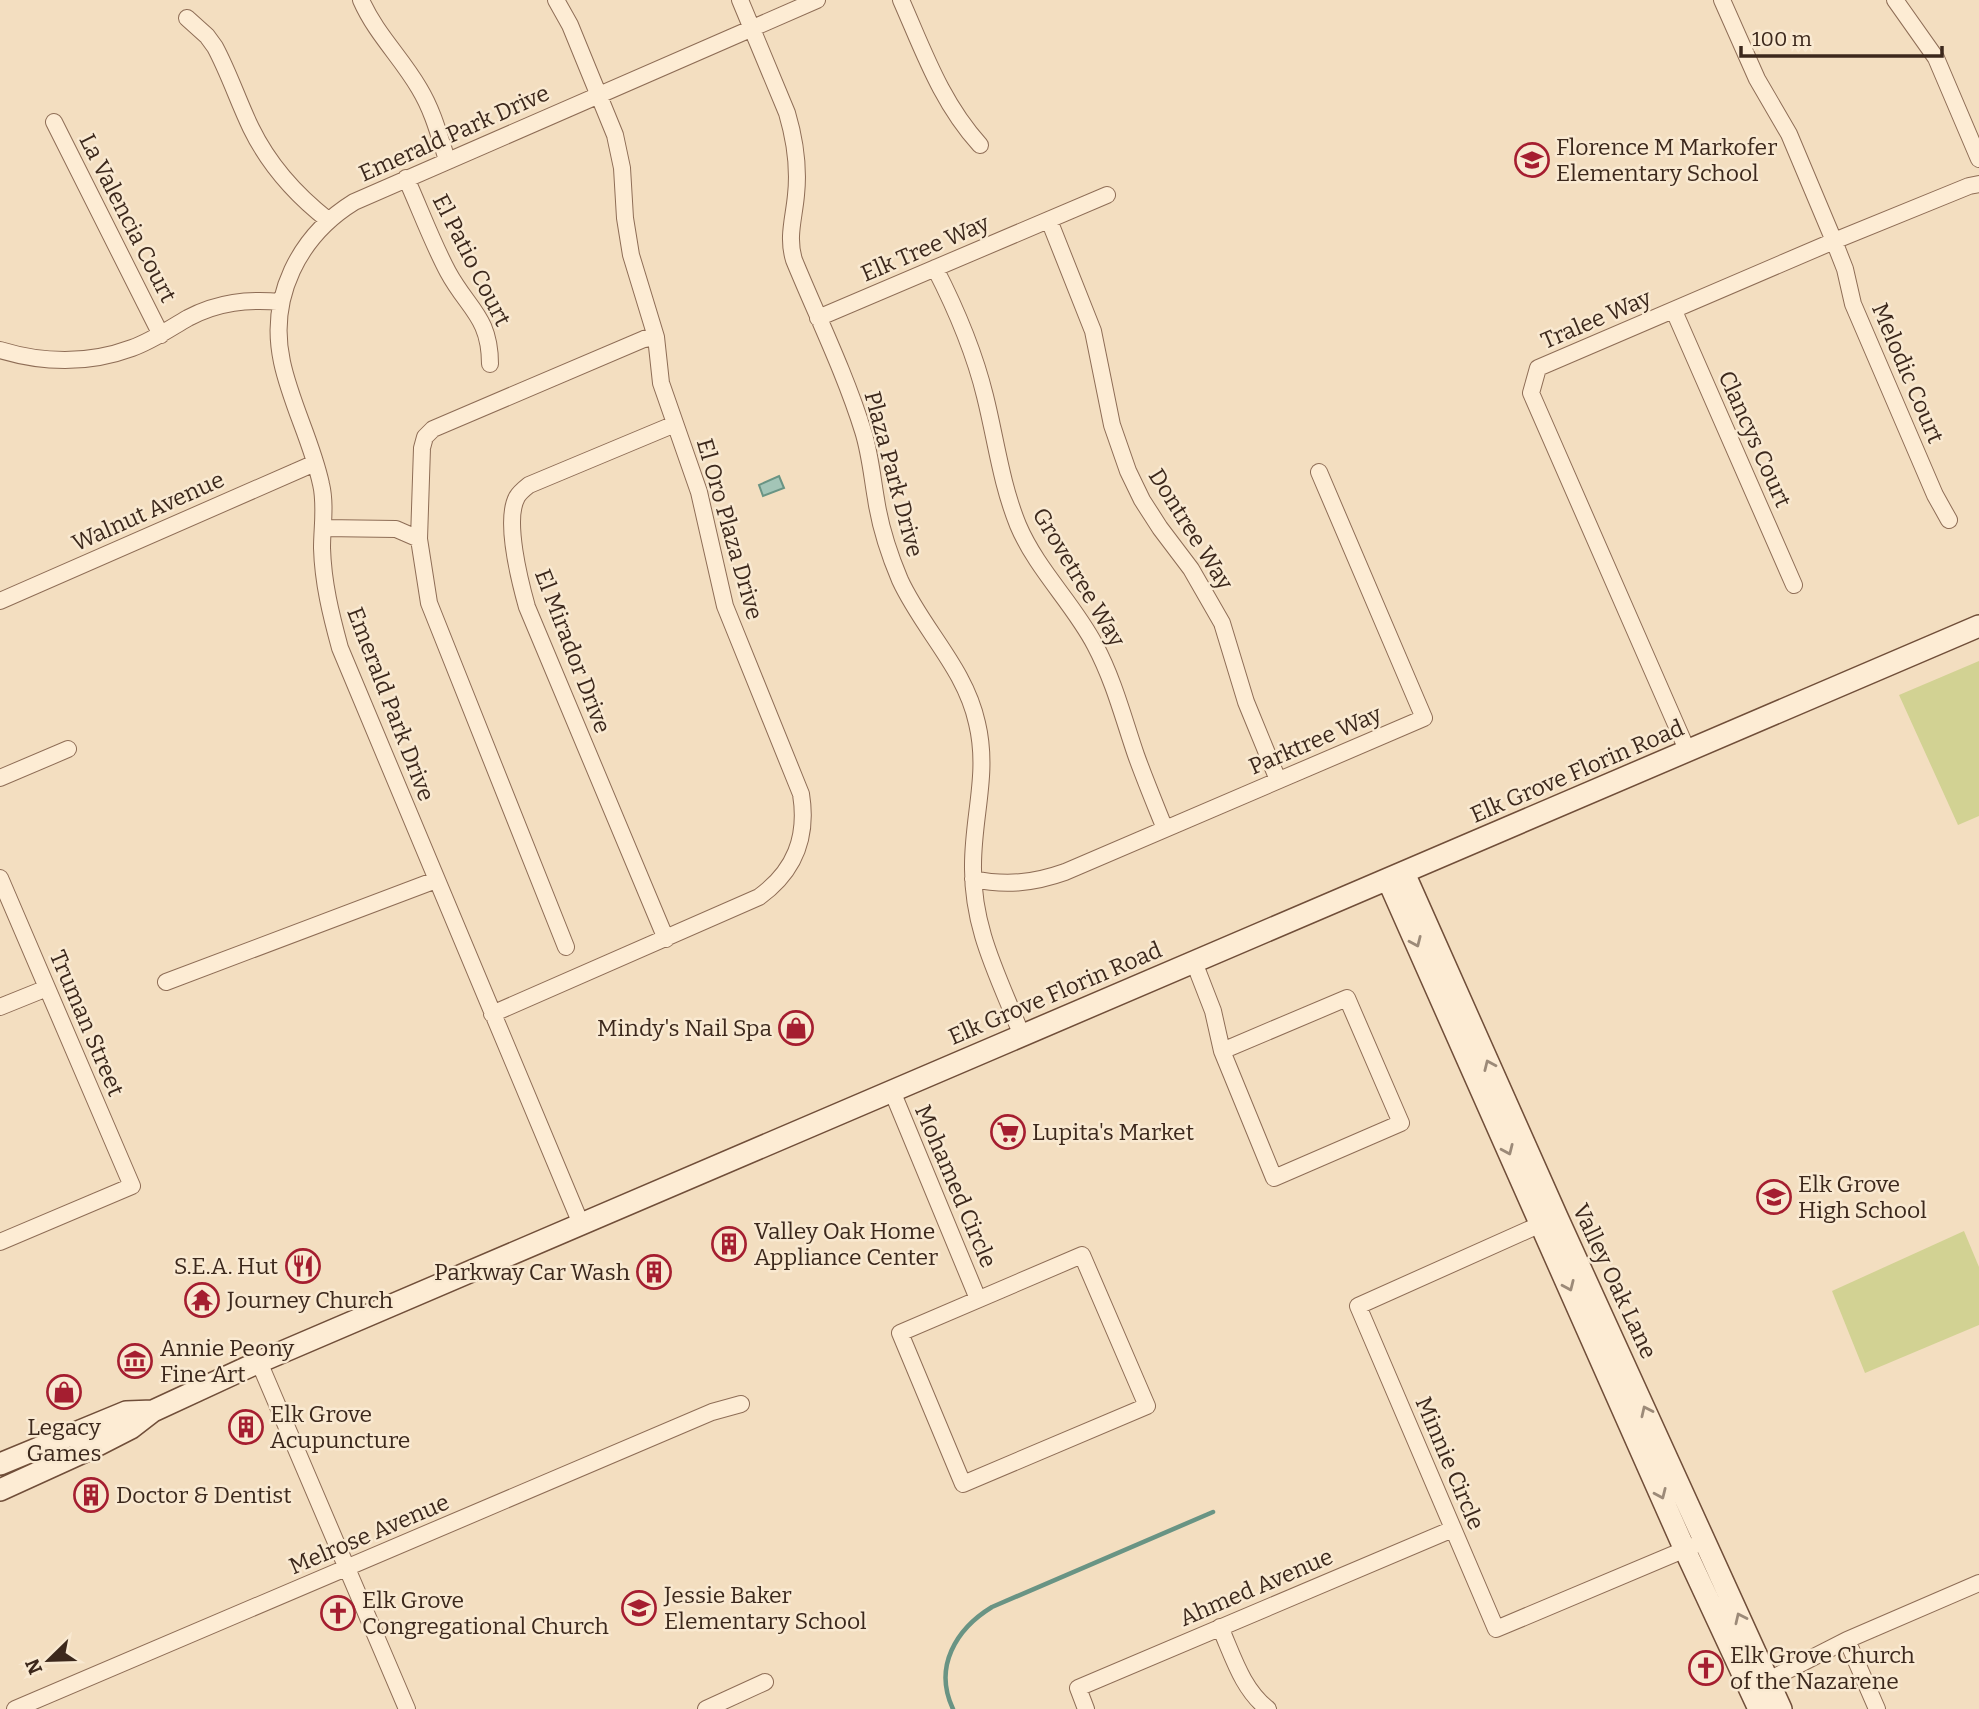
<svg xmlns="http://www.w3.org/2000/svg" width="1979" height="1709" viewBox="0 0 1979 1709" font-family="Bitter,serif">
<rect width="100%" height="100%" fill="#f3dec0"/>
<!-- green -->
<path fill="#d2d293" d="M1979 661V816L1958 825 1899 695Z
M1964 1231 1979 1267V1325L1865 1373 1832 1291Z"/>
<!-- water -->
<path fill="#a3c5b7" stroke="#699484" stroke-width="2" d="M779 476 784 488 763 496 759 485Z"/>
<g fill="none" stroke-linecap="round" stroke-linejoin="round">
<!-- stream -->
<path stroke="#699484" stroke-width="4.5" d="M953 1709C933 1667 956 1629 992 1607L1213 1512"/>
<!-- street casing -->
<g stroke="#8e6d56" stroke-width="18">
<path id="street" d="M361 0C376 34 401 57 419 88 433 111 439 135 447 160
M740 0 787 113C795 140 799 167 796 195 794 218 787 237 794 260 817 316 845 373 863 431 870 453 872 476 876 499 880 526 889 554 900 580 923 630 965 668 977 723 989 773 973 815 973 865 972 930 999 977 1022 1036
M901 0C924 52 941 102 980 145
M1722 0 1757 79 1789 134 1834 241 1845 269 1853 304 1935 495 1949 520
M1895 0 1936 58 1979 159
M187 18 207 36 215 47C229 73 238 101 251 128 269 165 296 195 328 220
M54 122 161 335
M406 178C420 209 432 242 448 272 468 309 490 317 490 364
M1049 220 1093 331 1112 425 1128 471 1142 500 1160 528 1191 569 1222 623 1246 702 1278 780
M935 268C956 309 974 351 985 396 996 440 1001 483 1018 525 1037 570 1073 603 1095 645 1114 681 1123 717 1136 755 1145 780 1155 804 1165 829
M1674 311 1794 585
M818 318 1107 195
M0 350C43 363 89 364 132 348 152 341 169 329 188 318 218 302 248 299 281 302
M323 528 396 529 419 539
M0 601 315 463
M1688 752 1531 393 1538 368 1834 241 1969 186 1979 184
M0 778 68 749
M0 878 132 1186 0 1242
M973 879C1006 886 1034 883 1065 872L1424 718 1319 472
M666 939 527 607C520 582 504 520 517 497 520 492 524 489 529 485L675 424
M566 947 429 603 419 539 422 448 425 437 433 429 644 339 656 337
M1194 962 1213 1011 1222 1051
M166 982 436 880
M1347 998 1401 1123 1274 1178 1222 1051Z
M0 1007 47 988
M492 1014 759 897C795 871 808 837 801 794L725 606 699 492 661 383 656 337 631 255 625 218 622 168 615 135 570 25 556 0
M892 1091 978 1299
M1550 1220 1358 1306 1496 1629 1693 1546
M581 1224 340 648C331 615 323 583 322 548 322 527 326 505 321 484 312 442 291 404 282 362 268 297 299 236 354 202L817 0
M1082 1255 1147 1406 963 1484 900 1333Z
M259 1362 407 1709
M1220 1627C1233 1656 1242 1689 1268 1709
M1847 1640 1877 1709
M1759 1685 1847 1640 1979 1583
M15 1709 712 1412 741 1404
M706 1709 765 1682
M1086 1709 1078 1688 1453 1529"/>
</g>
<!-- secondary casing -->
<g stroke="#704e39" stroke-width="24">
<path id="secondary" d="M1404 873 1557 1217 1781 1709
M1388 880 1685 1550 1759 1709
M0 1464 126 1412 153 1411
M0 1490 90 1449 131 1428 153 1411 259 1362 1979 626"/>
</g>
<!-- street -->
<use href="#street" stroke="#fdecd4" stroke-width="16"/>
<!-- secondary -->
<use href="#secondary" stroke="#fdecd4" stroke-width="21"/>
</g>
<!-- one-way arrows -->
<defs><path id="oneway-chevron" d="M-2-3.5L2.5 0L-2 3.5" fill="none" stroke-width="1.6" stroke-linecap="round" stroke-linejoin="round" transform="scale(1.75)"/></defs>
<g stroke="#9c8a78">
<use href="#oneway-chevron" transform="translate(1416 942) rotate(66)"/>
<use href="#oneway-chevron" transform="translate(1489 1065) rotate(-114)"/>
<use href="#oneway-chevron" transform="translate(1508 1150) rotate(66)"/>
<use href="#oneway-chevron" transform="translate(1569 1286) rotate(66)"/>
<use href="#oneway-chevron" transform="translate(1646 1411) rotate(-115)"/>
<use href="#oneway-chevron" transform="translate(1661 1494) rotate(66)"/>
<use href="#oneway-chevron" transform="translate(1740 1618) rotate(-115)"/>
</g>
<!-- icons -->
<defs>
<g id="school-ring" transform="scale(1.75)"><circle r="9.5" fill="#f9e9d1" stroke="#a51e30" stroke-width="1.5"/><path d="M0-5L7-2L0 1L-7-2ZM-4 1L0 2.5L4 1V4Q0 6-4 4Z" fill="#a51e30"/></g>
<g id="shop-ring" transform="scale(1.75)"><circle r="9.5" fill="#f9e9d1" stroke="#a51e30" stroke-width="1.5"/><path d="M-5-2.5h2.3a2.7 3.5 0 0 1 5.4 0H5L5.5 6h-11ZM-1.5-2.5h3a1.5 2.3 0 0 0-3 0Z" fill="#a51e30"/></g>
<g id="supermarket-ring" transform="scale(1.75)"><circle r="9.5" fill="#f9e9d1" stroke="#a51e30" stroke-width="1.5"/><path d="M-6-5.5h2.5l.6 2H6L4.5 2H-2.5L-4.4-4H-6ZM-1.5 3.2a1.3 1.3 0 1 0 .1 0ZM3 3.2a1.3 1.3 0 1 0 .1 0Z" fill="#a51e30"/></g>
<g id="building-ring" transform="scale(1.75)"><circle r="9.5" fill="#f9e9d1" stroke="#a51e30" stroke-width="1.5"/><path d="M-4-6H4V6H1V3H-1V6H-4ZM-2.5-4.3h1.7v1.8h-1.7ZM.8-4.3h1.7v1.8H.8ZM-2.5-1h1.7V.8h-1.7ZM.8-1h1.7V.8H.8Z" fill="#a51e30"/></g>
<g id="restaurant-ring" transform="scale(1.75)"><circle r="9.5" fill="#f9e9d1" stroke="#a51e30" stroke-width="1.5"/><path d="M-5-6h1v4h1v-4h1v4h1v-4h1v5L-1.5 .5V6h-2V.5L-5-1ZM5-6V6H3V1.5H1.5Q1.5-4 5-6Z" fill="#a51e30"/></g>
<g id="temple-ring" transform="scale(1.75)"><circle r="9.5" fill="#f9e9d1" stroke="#a51e30" stroke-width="1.5"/><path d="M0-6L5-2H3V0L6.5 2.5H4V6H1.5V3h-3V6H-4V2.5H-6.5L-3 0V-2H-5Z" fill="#a51e30"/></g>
<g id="museum-ring" transform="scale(1.75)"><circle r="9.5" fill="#f9e9d1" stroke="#a51e30" stroke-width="1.5"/><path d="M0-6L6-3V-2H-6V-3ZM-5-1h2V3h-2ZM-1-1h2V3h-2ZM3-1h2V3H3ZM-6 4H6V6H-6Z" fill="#a51e30"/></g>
<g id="church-ring" transform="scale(1.75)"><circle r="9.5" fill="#f9e9d1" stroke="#a51e30" stroke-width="1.5"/><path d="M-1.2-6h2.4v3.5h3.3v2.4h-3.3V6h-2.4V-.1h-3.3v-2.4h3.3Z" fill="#a51e30"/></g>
</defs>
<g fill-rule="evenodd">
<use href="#school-ring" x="1532" y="160"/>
<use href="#shop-ring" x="796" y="1028"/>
<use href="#supermarket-ring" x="1008" y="1132"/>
<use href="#school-ring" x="1774" y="1197"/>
<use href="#building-ring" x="729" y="1244"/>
<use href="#restaurant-ring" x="303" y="1266"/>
<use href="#building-ring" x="654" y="1272"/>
<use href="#temple-ring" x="202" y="1300"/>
<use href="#museum-ring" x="135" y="1361"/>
<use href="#shop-ring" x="64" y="1392"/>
<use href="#building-ring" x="246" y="1427"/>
<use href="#building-ring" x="91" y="1495"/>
<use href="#school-ring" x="639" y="1608"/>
<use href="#church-ring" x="338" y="1613"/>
<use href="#church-ring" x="1706" y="1668"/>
</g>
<g text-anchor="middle" stroke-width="5" stroke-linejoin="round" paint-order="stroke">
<!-- street labels -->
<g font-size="23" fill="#3c281c" stroke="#f9e9d1">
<text transform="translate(454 133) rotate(-24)" y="8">Emerald Park Drive</text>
<text transform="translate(128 218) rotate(63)" y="8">La Valencia Court</text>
<text transform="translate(925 248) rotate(-23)" y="8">Elk Tree Way</text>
<text transform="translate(472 260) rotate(63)" y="8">El Patio Court</text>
<text transform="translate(1596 319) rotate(-23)" y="8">Tralee Way</text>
<text transform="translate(1908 373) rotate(67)" y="8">Melodic Court</text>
<text transform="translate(1755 439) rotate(66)" y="8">Clancys Court</text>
<text transform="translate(894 474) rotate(75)" y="8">Plaza Park Drive</text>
<text transform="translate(148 511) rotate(-24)" y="8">Walnut Avenue</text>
<text transform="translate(730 529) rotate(74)" y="8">El Oro Plaza Drive</text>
<text transform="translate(1191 529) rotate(58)" y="8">Dontree Way</text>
<text transform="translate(1079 577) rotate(59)" y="8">Grovetree Way</text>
<text transform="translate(573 651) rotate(69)" y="8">El Mirador Drive</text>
<text transform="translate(391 704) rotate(69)" y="8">Emerald Park Drive</text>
<text transform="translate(1315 740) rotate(-23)" y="8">Parktree Way</text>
<text transform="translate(1577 771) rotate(-23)" y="8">Elk Grove Florin Road</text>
<text transform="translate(1055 993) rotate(-23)" y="8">Elk Grove Florin Road</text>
<text transform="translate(87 1023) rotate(67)" y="8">Truman Street</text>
<text transform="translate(956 1186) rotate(67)" y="8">Mohamed Circle</text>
<text transform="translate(1615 1281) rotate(65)" y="8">Valley Oak Lane</text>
<text transform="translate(1450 1463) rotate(67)" y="8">Minnie Circle</text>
<text transform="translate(369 1534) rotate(-23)" y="8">Melrose Avenue</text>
<text transform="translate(1256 1587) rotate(-23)" y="8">Ahmed Avenue</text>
</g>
<!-- poi labels -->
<g font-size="23" fill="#3c281c" stroke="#f9e9d1" text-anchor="start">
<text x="1556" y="155">Florence M Markofer<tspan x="1556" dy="26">Elementary School</tspan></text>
<text x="772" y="1036" text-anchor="end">Mindy's Nail Spa</text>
<text x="1032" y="1140">Lupita's Market</text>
<text x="1798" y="1192">Elk Grove<tspan x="1798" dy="26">High School</tspan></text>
<text x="754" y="1239">Valley Oak Home<tspan x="754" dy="26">Appliance Center</tspan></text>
<text x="278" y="1274" text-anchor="end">S.E.A. Hut</text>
<text x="630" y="1280" text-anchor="end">Parkway Car Wash</text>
<text x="227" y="1308">Journey Church</text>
<text x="160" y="1356">Annie Peony<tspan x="160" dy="26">Fine Art</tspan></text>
<text x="270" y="1422">Elk Grove<tspan x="270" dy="26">Acupuncture</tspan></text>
<text x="64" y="1435" text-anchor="middle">Legacy<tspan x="64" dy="26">Games</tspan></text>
<text x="116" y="1503">Doctor &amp; Dentist</text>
<text x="664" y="1603">Jessie Baker<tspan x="664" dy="26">Elementary School</tspan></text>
<text x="362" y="1608">Elk Grove<tspan x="362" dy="26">Congregational Church</tspan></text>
<text x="1730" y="1663">Elk Grove Church<tspan x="1730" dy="26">of the Nazarene</tspan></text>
</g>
</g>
<!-- north arrow -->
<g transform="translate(49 1660) rotate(247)" stroke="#f9e9d1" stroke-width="5" paint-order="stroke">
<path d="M0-5L12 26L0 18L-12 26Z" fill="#3c281c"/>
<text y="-10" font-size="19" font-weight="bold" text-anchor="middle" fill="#3c281c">N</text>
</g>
<!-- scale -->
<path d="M1741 46v10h201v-10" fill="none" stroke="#3c281c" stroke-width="3.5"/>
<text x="1752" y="46" font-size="21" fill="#3c281c" stroke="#f9e9d1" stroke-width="5" paint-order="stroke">100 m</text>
</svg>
